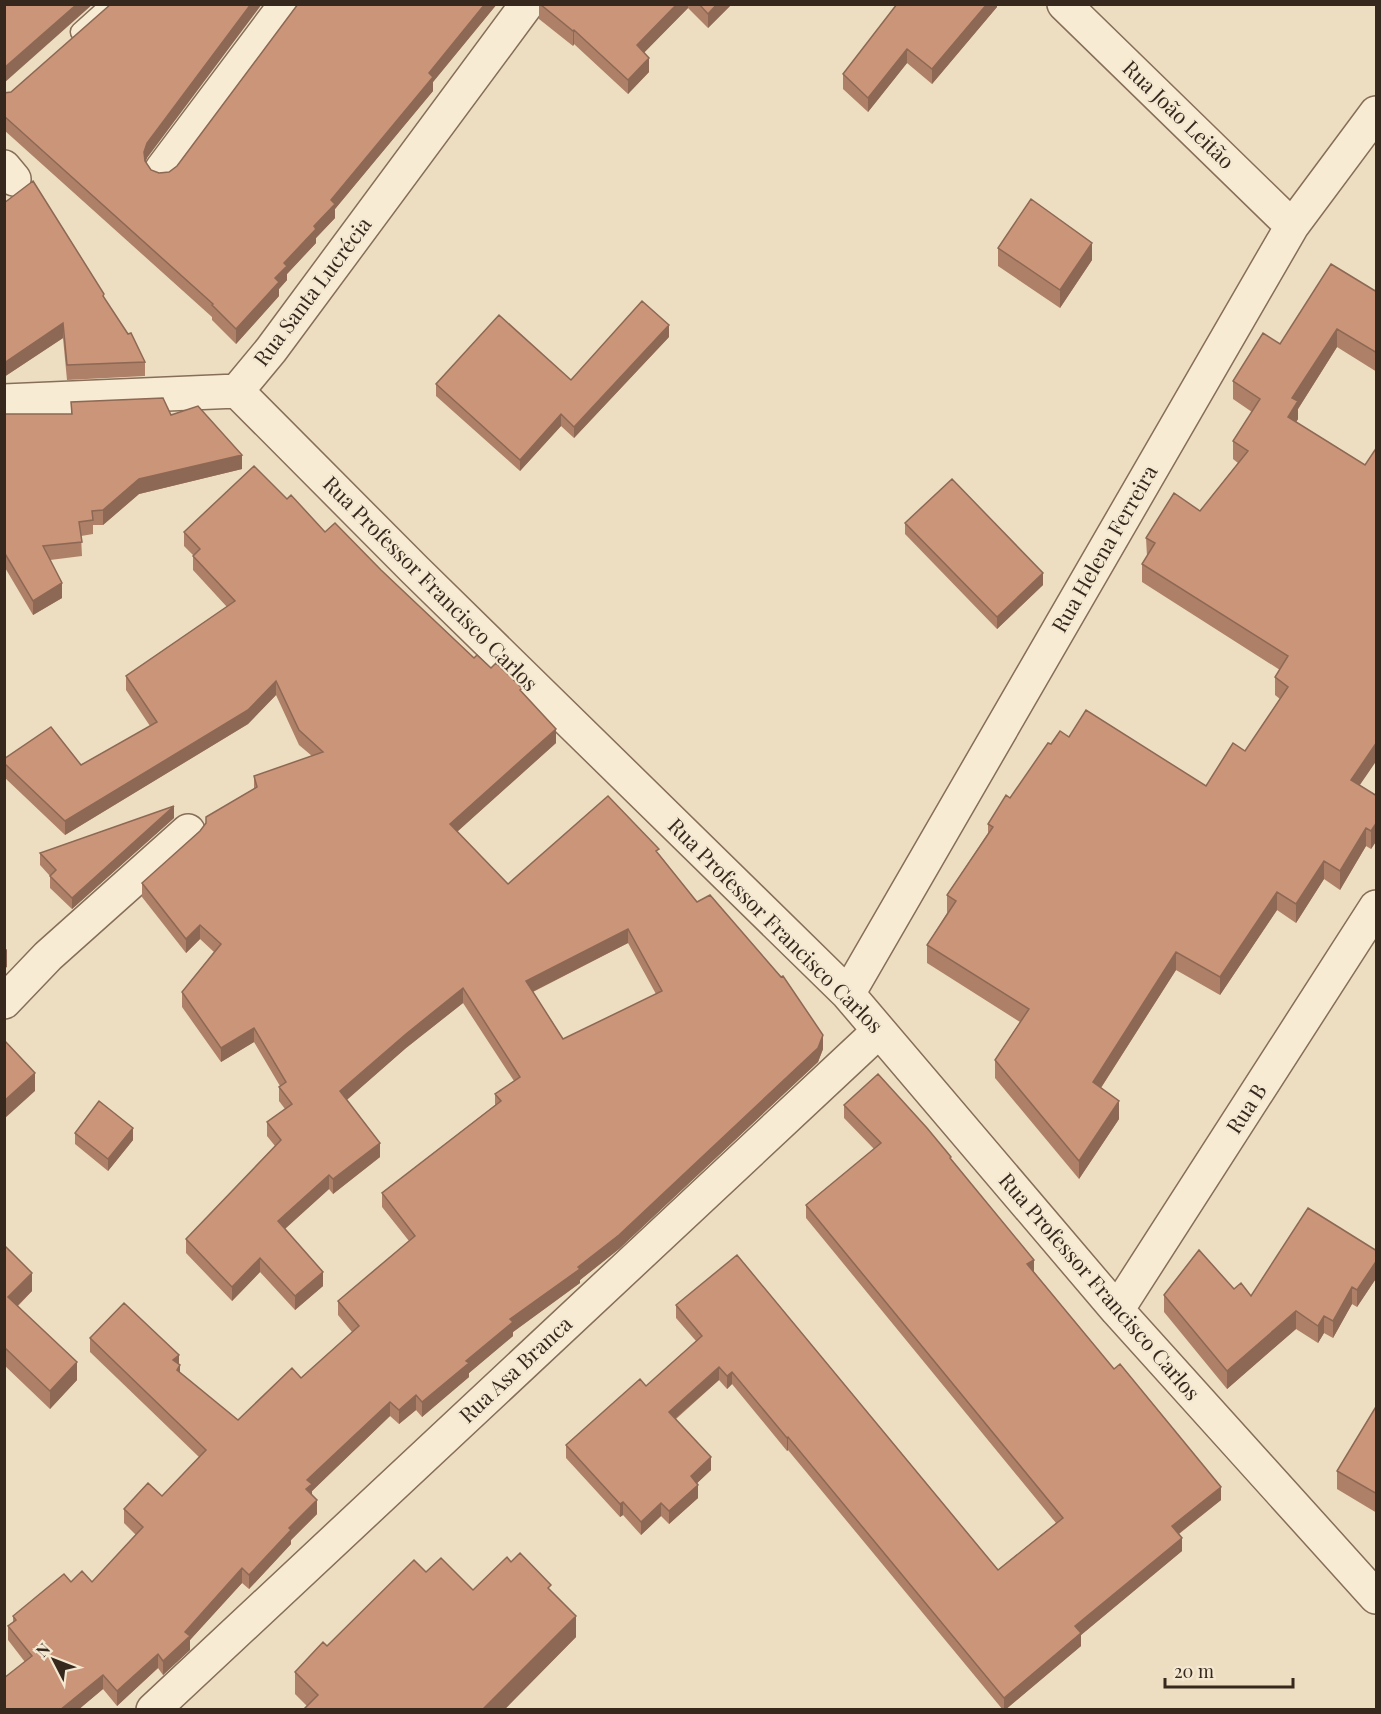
<svg xmlns="http://www.w3.org/2000/svg" width="1381" height="1714" viewBox="0 0 1381 1714" font-family="'Playfair Display',serif">
<rect width="100%" height="100%" fill="#edddc1"/>
<g fill="none" stroke-linecap="round" stroke-linejoin="round">
<!-- lane casing -->
<g stroke="#866e59" stroke-width="21">
<path id="lane" d="M80 32 111 4"/>
</g>
<!-- street casing -->
<g stroke="#866e59" stroke-width="36">
<path id="street" d="M1064 4 1292 226
M4 167 14 179
M162 169 286 4
M237 391 415 570 848 994 1117 1310 1376 1597
M4 401 237 391 271 350 527 4
M848 994 1292 226 1376 113
M4 1002 48 956 188 831
M1117 1310 1376 907
M153 1710 879 1031"/>
</g>
<!-- lane -->
<use href="#lane" stroke="#f8ebd4" stroke-width="18"/>
<!-- street -->
<use href="#street" stroke="#f8ebd4" stroke-width="33"/>
</g>
<!-- wall -->
<path fill="#ae8067" fill-rule="evenodd" d="M298 4H497L433 82V91L335 209V218L316 238V243L287 274V280L279 289V296L236 344 212 320V317L4 130V93L147 158 145 162 151 170 159 173 169 172 177 166Z
M539 4H732L708 28 688 8 644 52 649 72 628 94 574 44 573 46 539 19Z
M997 4V7L932 84 907 63 868 112 843 89V74Z
M4 203 104 298 145 362V376L67 380 63 338 4 377Z
M998 248 1092 260 1060 308 998 266Z
M1377 292V372L1337 347 1298 409V419L1296 422 1360 785 1377 796V840L1371 849 1366 846 1340 890 1324 879 1296 923 1277 910 1220 995 1176 970 1101 1088 1119 1119 1079 1179 995 1078V1060L1020 1022 927 963V945L947 913V895L988 833V824L1010 798 1051 744 1069 737 1206 786 1245 751 1280 699 1275 695V677L1280 670 1142 582V564L1147 556 1146 538 1200 511 1238 463 1233 459V441L1252 412 1233 399V381L1280 344Z
M669 337 574 438 561 426 520 471 436 396V384L571 380Z
M71 402 171 415 242 469 139 494 103 525H93V534L81 536 82 556 50 560 62 598 33 615 4 566V414H71Z
M287 499 325 532 381 570 474 658 491 668 522 692 556 743 457 832 508 884 659 854 697 902 823 1049 818 1062 619 1249 580 1280V1283L513 1332V1336L469 1373V1377L422 1417 416 1410 399 1424 390 1416 312 1491V1494L317 1514 291 1540V1544L249 1589 242 1583 190 1640V1650L163 1675 158 1668 117 1706 103 1689 78 1710H4L25 1662 8 1640V1626L13 1622V1616L71 1582H92L136 1535 124 1523V1509L162 1496 199 1457 90 1352V1338L179 1364 180 1373 238 1420 301 1378 352 1332 338 1315V1301L409 1241 382 1207V1193L495 1105V1094L514 1081 463 1003 406 1048 346 1100 380 1157 333 1194 329 1189 285 1229 323 1286 295 1310 260 1272 232 1301 186 1253V1239L275 1146 267 1136V1122L285 1109 279 1101V1087L280 1086 254 1042 221 1062 182 1007V992L214 952 200 939 186 953 142 897V883L254 789V776L312 756 299 745 276 695 248 724 65 835 4 777V759L81 765 150 726 126 690V676L227 607 193 570V555L184 546V532ZM628 943 656 994 563 1039 533 992Z
M905 523 1043 585 997 629 905 534Z
M174 818 72 909 50 888V876L40 865V853Z
M844 1105 951 1160 1034 1272 1221 1500 1179 1534 1182 1551 1081 1635V1646L1005 1710H1003L788 1450 787 1451 732 1384 727 1389 719 1380 676 1419 711 1470 697 1483 698 1498 669 1524 661 1516 641 1535 623 1515 620 1517 566 1458V1445L646 1386 696 1341 676 1318V1305L998 1570 1056 1523 806 1218V1205L874 1149 844 1118Z
M75 1133 133 1140 108 1171 75 1144Z
M4 1245 32 1291 18 1306 77 1380 50 1409 4 1365Z
M1377 1251V1277L1357 1307 1352 1304 1333 1338 1324 1333 1318 1343 1296 1329 1227 1389 1164 1312V1295L1234 1289 1251 1296Z
M1377 1405V1513L1337 1489V1471Z
M511 1562 551 1591 576 1637 504 1710H303L307 1706 295 1694V1672L327 1646 426 1572 473 1590Z"/>
<!-- shaded-wall -->
<path fill="#8d6854" d="M77 4H93L4 83V68Z
M251 4H262L147 158 144 166V152L147 143Z
M485 4H497L433 82V91L335 209V218L316 238V243L287 274V280L279 289V296L236 344V329L275 278 284 263 314 226 331 200 429 73Z
M677 4H688V8L637 60V45Z
M717 4H732L708 28V14Z
M987 4H997V7L932 84V69Z
M574 30V44L573 46V31Z
M907 49V63L868 112V98Z
M649 58V72L628 94V80Z
M1092 243V260L1060 308V290Z
M63 323V338L4 377V363Z
M669 325V337L574 438V427Z
M1337 329V347L1298 409V419L1288 435V417L1292 398Z
M561 414V426L520 471V460Z
M242 455V469L139 494 103 525V510L139 479Z
M1043 573V585L997 629V617Z
M62 583V598L33 615V601Z
M276 681V695L248 724 65 835V821Z
M556 729V743L450 838V824Z
M1377 742V760L1351 798V780Z
M174 806V818L72 909V898Z
M1377 822V840L1371 849V831Z
M1366 828V846L1340 890V871Z
M1324 861V879L1296 923V904Z
M1277 892V910L1220 995V977Z
M200 925V939L186 953V939Z
M628 929V943L526 995V981Z
M7 949V967L4 969V951Z
M1176 952V970L1093 1100V1082Z
M463 988V1003L406 1048 340 1106V1091L406 1034Z
M254 1028V1042L221 1062V1048Z
M823 1035V1049L818 1062 619 1249 580 1280V1283L513 1332V1336L469 1373V1377L422 1417V1402L510 1319 578 1267Z
M35 1073V1091L4 1119V1101Z
M1119 1101V1119L1079 1179V1161Z
M133 1128V1140L108 1171V1159Z
M380 1143V1157L333 1194V1179Z
M329 1175V1189L278 1235V1221Z
M260 1258V1272L232 1301V1287Z
M1034 1260V1272L1027 1264Z
M1377 1260V1277L1357 1307V1290Z
M323 1272V1286L295 1310V1296Z
M32 1273V1291L8 1315V1297Z
M1352 1287V1304L1333 1338V1321Z
M1296 1311V1329L1227 1389V1371Z
M1324 1316V1333L1318 1343V1326Z
M179 1355V1367L180 1365V1380L173 1360Z
M77 1362V1380L50 1409V1391Z
M719 1367V1380L669 1424V1412Z
M732 1372V1384L727 1389V1376Z
M416 1395V1410L399 1424V1410Z
M390 1402V1416L312 1491V1499L306 1489 307 1480Z
M788 1437V1450L787 1451V1438Z
M711 1457V1470L691 1489V1476Z
M698 1485V1498L669 1524V1511Z
M1221 1487V1500L1172 1539V1526Z
M317 1500V1514L291 1540V1544L249 1589V1575L289 1528Z
M623 1502V1515L620 1517V1504Z
M661 1503V1516L641 1535V1522Z
M1182 1538V1551L1081 1635V1646L1005 1710H1004V1698L1075 1626Z
M242 1568V1583L190 1640V1650L163 1675V1661L185 1632Z
M576 1616V1637L504 1710H482Z
M158 1654V1668L117 1706V1691Z
M103 1675V1689L78 1710H60Z"/>
<!-- building -->
<path fill="#ca9578" stroke="#8d6854" stroke-width="1.5" fill-rule="evenodd" d="M4 4H77L4 68Z
M111 4H251L147 143 144 152 145 161 151 170 159 173 169 172 177 166 298 4H485L429 73 433 77 331 200 335 204 314 226 316 229 284 263 287 266 275 278 279 282 236 329 212 305 213 304 4 116V93L11 92Z
M540 4H677L637 45 649 58 628 80 574 30 573 31Z
M699 4H717L708 14Z
M897 4H987L932 69 907 49 868 98 843 74Z
M33 181 104 294 103 296 128 334 131 333 145 362 67 365 63 323 4 363V203Z
M1031 199 1092 243 1060 290 998 248Z
M1331 264 1377 292V353L1337 329 1292 398 1298 401 1288 417 1365 465 1377 447V742L1351 780 1377 796V822L1371 831 1366 828 1340 871 1324 861 1296 904 1277 892 1220 977 1176 952 1093 1082 1119 1101 1079 1161 995 1060 1029 1009 927 945 956 901 947 895 993 827 988 824 1006 795 1010 798 1048 743 1051 744 1060 731 1069 737 1086 710 1206 786 1233 743 1245 751 1288 687 1275 677 1288 656 1142 564 1155 543 1146 538 1174 493 1200 511 1248 451 1233 441 1260 399 1233 381 1263 333 1280 344Z
M642 301 669 325 574 427 561 414 520 460 436 384 499 315 571 380Z
M163 398 171 415 198 406 242 455 139 479 103 510 92 511 93 520 79 522 82 542 43 546 62 583 33 601 4 552V414H72L71 402Z
M254 466 287 499 291 495 325 532 335 523 381 570 474 658 477 655 491 668 496 663 522 688 520 690 556 729 450 824 508 884 608 796 659 849 656 851 697 902 710 895 781 977 783 976 823 1035 818 1048 619 1235 578 1267 580 1269 510 1319 513 1322 466 1361 469 1363 422 1402 416 1395 399 1410 390 1402 307 1480 312 1484 306 1489 317 1500 289 1528 291 1530 249 1575 242 1568 185 1632 190 1636 163 1661 158 1654 117 1691 103 1675 60 1710H4V1678L32 1656 8 1626 16 1620 13 1616 64 1574 71 1582 82 1571 92 1582 143 1527 124 1509 148 1483 162 1496 206 1450 90 1338 124 1303 179 1355 173 1360 180 1365 177 1370 238 1420 292 1368 301 1378 359 1326 338 1301 415 1236 382 1193 501 1101 495 1094 520 1077 463 988 406 1034 340 1091 380 1143 333 1179 329 1175 278 1221 323 1272 295 1296 260 1258 232 1287 186 1239 281 1140 267 1122 292 1104 279 1087 286 1082 254 1028 221 1048 182 992 221 944 200 925 186 939 142 883 200 831 206 823V817L257 787 254 776 323 752 299 730 276 681 248 710 65 821 4 763V759L51 727 81 765 157 722 126 676 235 601 193 556 200 549 184 532ZM628 929 662 991 563 1039 526 981Z
M952 479 1043 573 997 617 905 523Z
M174 806 72 898 50 876 56 870 40 853Z
M4 1040 35 1073 4 1101Z
M878 1074 927 1128 951 1157 950 1158 1034 1260 1027 1264 1114 1369 1120 1364 1221 1487 1172 1526 1182 1538 1075 1626 1081 1633 1004 1698 788 1437 787 1438 732 1372 727 1376 719 1367 669 1412 711 1457 691 1476 698 1485 669 1511 661 1503 641 1522 623 1502 620 1504 566 1445 640 1379 646 1386 702 1336 676 1305 737 1255 998 1570 1063 1518 806 1205 881 1143 844 1105Z
M99 1101 133 1128 108 1159 75 1133Z
M1308 1208 1377 1251V1260L1357 1290 1352 1287 1333 1321 1324 1316 1318 1326 1296 1311 1227 1371 1164 1295 1199 1250 1234 1289 1241 1283 1251 1296Z
M4 1245 32 1273 8 1297 77 1362 50 1391 4 1347Z
M1377 1405V1494L1337 1471Z
M520 1553 551 1585 548 1588 576 1616 482 1710H303L318 1695 295 1672 323 1642 327 1646 414 1560 426 1572 441 1558 473 1590 507 1557 511 1562Z"/>
<g text-anchor="middle" stroke-width="4.5" stroke-linejoin="round" paint-order="stroke">
<!-- street labels -->
<g font-size="21" fill="#36281d" stroke="#f4e8d1">
<text transform="translate(1178 115) rotate(44)" y="7">Rua João Leitão</text>
<text transform="translate(313 292) rotate(-53)" y="7">Rua Santa Lucrécia</text>
<text transform="translate(1105 549) rotate(-60)" y="7">Rua Helena Ferreira</text>
<text transform="translate(430 584) rotate(45)" y="7">Rua Professor Francisco Carlos</text>
<text transform="translate(775 926) rotate(45)" y="7">Rua Professor Francisco Carlos</text>
<text transform="translate(1247 1109) rotate(-57)" y="7">Rua B</text>
<text transform="translate(1099 1287) rotate(49)" y="7">Rua Professor Francisco Carlos</text>
<text transform="translate(516 1370) rotate(-43)" y="7">Rua Asa Branca</text>
</g>
</g>
<!-- border -->
<rect width="1381" height="1714" fill="none" stroke="#36281d" stroke-width="12"/>
<!-- north arrow -->
<g transform="translate(54 1660) rotate(312)" stroke="#f4e8d1" stroke-width="4.5" paint-order="stroke">
<path d="M0-4.5L10 22L0 15L-10 22Z" fill="#36281d"/>
<text y="-9" font-size="16" font-weight="bold" text-anchor="middle" fill="#36281d">N</text>
</g>
<!-- scale -->
<path d="M1165 1678v9h128v-9" fill="none" stroke="#36281d" stroke-width="3"/>
<text x="1174" y="1678" font-size="18" fill="#36281d" stroke="#f4e8d1" stroke-width="4.5" paint-order="stroke">20 m</text>
</svg>
